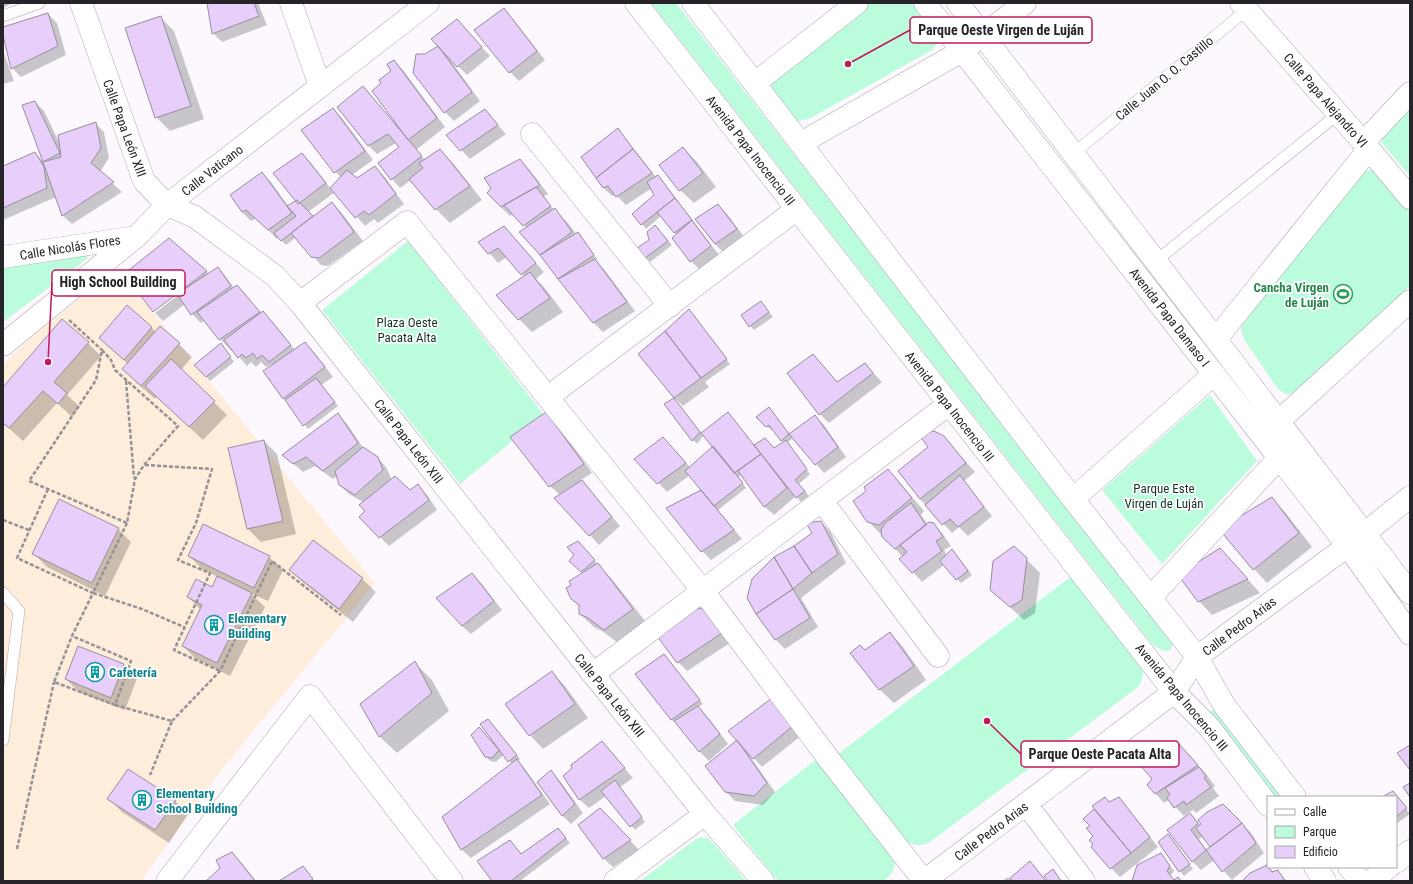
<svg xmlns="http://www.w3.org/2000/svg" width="1413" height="884" viewBox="0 0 1413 884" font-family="'Roboto Condensed',sans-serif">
<rect width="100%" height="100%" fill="#fcf8fe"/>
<!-- education -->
<path fill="#fdedda" d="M117 269 375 583 222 769 141 881H3V364L32 337Z"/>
<!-- green -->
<path fill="#bafcdb" d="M651 3H676L1165 631 1173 642 1171 650 1163 651 1152 644Z
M870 3H913L937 35C938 42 937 45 932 50L809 119 798 121 792 118 768 85 770 78Z
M1410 104V176L1382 143V135Z
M1372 170 1379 173 1410 212V286L1298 390C1289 396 1286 396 1278 389L1245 341 1241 331V325L1360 174 1366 171Z
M408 241 544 415 460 484 322 310Z
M88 255 87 259 3 322V266Z
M1210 395 1257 461 1162 564 1102 490Z
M1073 575 1142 666C1144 675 1143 681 1137 688L934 839C925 846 918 847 907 842L838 754Z
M1216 707 1284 797H1274L1209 713Z
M818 758 895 859C896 870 891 875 883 881H778L733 825Z
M701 837 709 839 715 845 746 881H640L696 839Z"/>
<!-- shadow -->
<path fill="#0003" fill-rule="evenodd" d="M3 3H13L3 8Z
M208 3H258L267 25 222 42 213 33Z
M504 10 513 19 545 60 519 81 510 72Z
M48 14 57 23 66 55 21 77 12 68 3 28Z
M161 18 174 31 204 119 170 131 156 117Z
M466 30 490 56 467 75 449 57H448L480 101 454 121 445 112 414 73 425 55Z
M3 50 14 81 3 84Z
M394 61 403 70 445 127 416 150 425 160 440 150 453 163 482 200 450 223 436 209 411 180 400 188 392 179 400 147 396 143 377 154 368 145 372 97 395 124 396 123 392 71Z
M35 102 44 111 60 144 95 123 104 132 109 158 100 172 122 192 72 224 63 216 56 197 3 220V167L35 153 44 162 24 106Z
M333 110 342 118 373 160 352 175 357 179 375 167 384 176 404 204 378 223 374 219 365 226 335 192 308 212 313 217 332 203 341 212 363 241 328 266 321 265 296 237 286 245 279 238 277 239 256 218 251 221 242 212 231 195 262 174 271 182 288 206 297 201 302 154 311 163 331 189 341 178 302 130Z
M485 111 506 134 470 159 447 135Z
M618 129 656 177 658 176 662 180 719 255 700 270 691 261 677 235 661 216 646 229 642 224 656 195 652 188 626 205 616 195 612 196 603 187Z
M683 148 697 162 716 187 694 203 680 190Z
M520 160 529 169 548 194 543 197 554 210 568 223 576 234 578 233 582 238 597 259 595 261 604 269 635 311 603 332 594 323 541 254 520 233 527 228 513 214 510 216 501 207Z
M718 205 727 214 745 238 724 253 715 244 697 219Z
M504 227 544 272 536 279 544 287 563 312 532 332 519 319 525 277 507 257 498 263 480 242Z
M659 231 672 245 650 262 638 248 650 240Z
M169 239 209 274 218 268 226 277 234 288 237 286 262 314 263 313 272 321 295 350 305 343 314 352 333 377 321 385 338 406 308 429 290 405 283 398 272 364 266 367 261 362 256 367 251 362 247 366 234 351 233 352 220 339 205 320 201 323 192 314 185 304 163 321 155 313 182 292Z
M761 302 773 317 754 330 742 315Z
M693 315 730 364 705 382 709 387 683 406 676 399 675 400 702 434 728 413 754 446 765 439 774 449 784 443 773 429 771 430 758 417 769 408 790 435 815 416 824 425 846 457 824 473 793 438 787 443 810 474 799 484 809 496 801 502 796 496 774 515 765 507 742 474 738 477 746 488 718 510 742 539 711 560 702 551V490L690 475 667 492 636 459 663 438 690 467 714 447 704 435 697 444 693 440 665 404 675 398 639 354Z
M151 327 156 332 179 344 192 357 181 370 227 415 203 440 157 397 155 399 137 383 123 369 128 364 100 338Z
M88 343 101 356 67 395 80 407 72 417 57 403 23 441 3 423V388Z
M225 349 234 362 210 381 196 365Z
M865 364 882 382 829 423 820 414 837 383Z
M546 413 555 422 592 473 581 480 620 526 599 545 556 498 560 495 550 486Z
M338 415 347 424 364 449 377 457 386 467 392 480 410 492 418 486 427 495 437 510 389 546 360 517 366 512 363 502 349 494 340 485 337 476 333 479 315 466 303 472 283 455Z
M943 436 975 472 964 481 992 516 968 536 959 527 952 533 920 499 930 447Z
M264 441 277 454 296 534 261 542 248 529Z
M888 470 901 484 924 511 921 515 928 525 933 524 942 533 951 546 944 550 947 555 956 554 972 575 961 583 944 565 922 582 901 559 903 557 868 521 867 491Z
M1272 499 1285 512 1312 547 1267 583 1254 569 1221 529Z
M821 522 830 531 846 563 801 598 818 627 785 649 776 640 757 614 795 547 813 533Z
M118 529 131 542 105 596 47 567 34 554Z
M313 541 362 579 376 592 353 622 304 583 290 570Z
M582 546 598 565 611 578 646 622 618 643 602 631 594 627 580 614V607L572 599 584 573 574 565Z
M1014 547 1040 573 1035 613 1024 620 991 590Z
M189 556 269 557 283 570 268 601 250 593 265 607 230 676 196 659 183 646 201 610 188 597 212 588 218 577 202 569Z
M1233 563 1260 593 1212 615 1199 601Z
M472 574 481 583 502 610 471 634 462 626Z
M700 610 730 643 687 671 678 662Z
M890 633 903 647 926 680 894 703 880 690 851 653 865 651Z
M78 647 124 665 137 678 125 710 79 692 66 679Z
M668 659 703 704 698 707 707 716 728 744 709 761 700 752 676 722 675 723 671 719Z
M415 663 432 680 449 711 397 753 379 736Z
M552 672 565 686 588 718 543 749 530 735Z
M772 699 802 735 762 767 750 754 749 755 775 792 763 805 735 801 725 791 738 740Z
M492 724 520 759 518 761 525 769 550 804 471 858 462 850 443 818 512 764 504 754 496 762 490 761 486 756 484 733 498 749 499 748Z
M602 742 633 778 620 787 645 822 635 830 606 796 589 808 580 800 564 776Z
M1188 754 1206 774 1215 786 1213 788 1219 796 1196 813 1193 810 1184 816 1169 800 1164 803 1148 785Z
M551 772 560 781 583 813 571 824 562 815Z
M1384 797H1397L1410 814 1396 824V797Z
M109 799 175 801 188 814 169 843 122 812Z
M1119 799 1128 808 1158 847 1120 877 1111 868 1095 844 1091 826 1084 819 1096 809Z
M1223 805 1251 833 1264 853 1232 880 1214 860 1201 870 1192 861 1169 830 1190 814 1201 826 1203 824 1199 820 1208 813ZM1198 823 1188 834 1186 833 1194 826ZM1203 836 1211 847 1207 851 1199 839Z
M609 818 639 850 613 867 604 859 579 825Z
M558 829 570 843 520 881H493L510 841 522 855Z
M1168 835 1193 869 1184 876 1159 842Z
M232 853 241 862 256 881H207L221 869Z
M1161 854 1174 871 1170 876 1174 881H1180H1133Z
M1029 863 1046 881H1002L1008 877 1010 879Z
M1267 866 1274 873 1277 871 1287 881H1245Z"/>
<!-- building -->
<path fill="#e8cefa" stroke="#968e9c" d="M207 3H254L259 16 212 34Z
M504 8 537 51 509 73 474 30Z
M48 13 58 46 11 69 3 35V27Z
M161 16 191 106 155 118 125 28Z
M457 19 482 47 457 67 431 39Z
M438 46 472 92 444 113 413 73 416 54H425Z
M394 60 437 118 408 140 372 91 381 83 379 80 391 71 387 64Z
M363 86 422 156 391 180 378 163 399 147 388 134 368 146 337 107Z
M35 101 60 153 43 162 22 105Z
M333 108 365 151 334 173 301 130Z
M485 109 498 125 460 151 446 135Z
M96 122 101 148 91 163 114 182 62 216 43 162 61 157 58 135Z
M618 128 633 149 596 178 581 157Z
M683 147 703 173 679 191 659 165Z
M440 149 470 186 435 210 409 179 423 168 419 163Z
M633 149 652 173 616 197 608 186 603 188 596 178Z
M35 152 44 167 47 188 3 208V166Z
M302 153 326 183 298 204 273 173Z
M520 159 540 185 501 207 487 193 491 188 484 178Z
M375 166 396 194 369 215 364 211 355 218 330 188 347 170 357 178Z
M262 172 292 213 268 230 246 210 242 212 230 195Z
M658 175 675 198 641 225 632 214 654 195 647 182Z
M536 187 551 206 523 226 504 205Z
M675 198 692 220 674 233 657 212Z
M297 200 313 216 281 241 274 233 296 216 287 206Z
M332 202 354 232 319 258 311 257 291 233Z
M718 204 737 229 715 244 695 219Z
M555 208 572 232 540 255 519 232Z
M692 220 711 246 690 262 672 238Z
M655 225 668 241 645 258 637 248 649 240 647 232Z
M504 226 536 263 521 275 498 248 488 254 478 242Z
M578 232 594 255 558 279 540 255Z
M169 238 207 271 153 312 124 274Z
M595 259 627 302 593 323 558 279Z
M218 267 231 286 191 315 177 294Z
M530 272 550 298 518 320 496 295Z
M237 285 260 312 219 340 197 312Z
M761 301 769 312 749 327 741 315Z
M127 305 152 327 124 360 99 338Z
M689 309 727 359 701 378 665 331Z
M263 311 291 345 269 362 262 355 257 359 253 353 246 358 242 354 238 358 224 340Z
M62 319 89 342 54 382 67 393 58 404 43 391 9 428 3 423V387Z
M160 326 180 343 141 386 122 369Z
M665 331 701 378 674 398 638 354Z
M305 342 325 367 283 399 263 371Z
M221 343 231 357 206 377 194 365Z
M813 354 837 382 865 363 873 373 819 415 787 373Z
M171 359 215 401 189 427 145 386Z
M316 378 335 402 303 426 285 400Z
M674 398 700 432 692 441 664 404Z
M769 407 789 434 781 441 769 425 766 427 756 417Z
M546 412 584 464 549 487 510 437Z
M728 412 761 454 734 473 701 433Z
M338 413 358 443 323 471 306 457 293 464 282 455Z
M815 415 838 447 815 465 789 434Z
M934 431 944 436 966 463 920 499 898 471 928 447 920 436 926 433Z
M663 437 686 463 657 484 634 459Z
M765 438 774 448 786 440 807 469 795 480 805 491 796 498 754 445Z
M264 440 283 521 247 529 228 448Z
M713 446 743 483 714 506 685 471Z
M363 447 378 457 383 470 355 495 339 485 335 471Z
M761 454 787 488 764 507 738 471Z
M888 469 912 498 879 525 867 522 853 501 866 491 864 487Z
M960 475 984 507 958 527 950 519 942 525 925 505Z
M395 476 410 490 418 484 429 500 379 538 359 517 365 511 359 505Z
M582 480 612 517 589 536 554 498Z
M701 490 734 530 701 552 666 508Z
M1272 497 1299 533 1253 570 1219 529Z
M59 499 119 528 92 583 32 554Z
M911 503 926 525 895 549 882 537 881 530 885 523Z
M821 521 838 554 812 573 794 546 812 533 806 523Z
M929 522 934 523 943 537 936 541 942 551 912 573 899 559 907 552 900 545Z
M203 524 270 556 254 588 188 556Z
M313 540 363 578 339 609 289 570Z
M578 541 595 560 581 572 569 561 574 555 567 547Z
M794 546 812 573 793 589 774 557Z
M1014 546 1027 558 1022 600 1010 607 990 590 993 561Z
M1220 548 1248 579 1198 602 1178 575Z
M952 549 968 571 956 580 940 561Z
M774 557 793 589 756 614 747 598 752 579Z
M598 563 633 609 604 630 588 618 579 614V605L571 599 566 588 571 585 569 581Z
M472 573 494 601 462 626 436 598Z
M217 576 252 593 217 663 182 646 202 605 187 597 196 579 212 587Z
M793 589 810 618 775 640 756 614Z
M700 608 706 611 722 633 677 663 657 636 691 611Z
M890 632 914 666 879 690 850 653 860 645 865 650Z
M78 646 124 664 111 698 65 679Z
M664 654 700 700 671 720 635 674Z
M415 661 432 693 379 737 360 704Z
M552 671 575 704 529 736 505 704Z
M772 698 794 725 753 759 728 731Z
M698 706 720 734 699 752 674 721Z
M488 719 517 755 508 762 480 724Z
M479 727 499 750 492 758 485 757 471 735Z
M737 740 767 783 754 796 725 792 705 766Z
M602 741 625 768 579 800 563 776 572 768 571 765Z
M1179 744 1198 765 1155 794 1147 785 1152 779 1141 766 1158 752Z
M1410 745V770L1397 753Z
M517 759 542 795 461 850 442 817Z
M1199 767 1206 776 1204 778 1211 787 1186 805 1184 801 1174 808 1167 798 1170 794 1165 788Z
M128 769 176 800 155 830 107 799Z
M551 770 575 804 562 816 537 782Z
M615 780 642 817 630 827 601 791Z
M1410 783V797L1403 787Z
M1393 791 1407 808 1396 817V797H1382Z
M1105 797 1109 802 1119 797 1150 837 1131 853 1092 806Z
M1223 804 1242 823 1210 847 1196 828 1201 824 1198 820 1207 812Z
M600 808 631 840 603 859 578 825Z
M1094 809 1131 853 1110 869 1091 847 1093 844 1089 840 1093 836 1086 828 1090 826 1083 819Z
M1190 813 1198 823 1191 830 1206 850 1192 862 1167 830Z
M1242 823 1256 843 1222 872 1206 850Z
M558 828 566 838 511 881H492L477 861 510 840 521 854Z
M1168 834 1190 864 1179 872 1158 842Z
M232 852 255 881H206L220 868 216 860Z
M1161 853 1170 866 1167 871 1174 880 1178 877 1181 881H1132L1137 865Z
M1030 861 1046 881H1012L1010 878Z
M1267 865 1272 872 1278 870 1285 881H1244L1243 880 1250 873Z
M303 866 313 879 310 881H279Z
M1053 869 1061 881H1048L1044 876Z"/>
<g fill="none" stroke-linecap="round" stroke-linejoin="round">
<!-- service casing -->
<g stroke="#aea6b5" stroke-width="12">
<path id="service" d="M3 16 39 3
M1073 154 1250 7
M1156 261 1338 114
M3 593 19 611 3 740"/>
</g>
<!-- minor casing -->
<g stroke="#aea6b5" stroke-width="23">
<path id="minor" d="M291 3 320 86
M636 3 1174 692 1209 727 1268 805
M693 3 1073 499 1197 657 1224 705 1295 797
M925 3 1347 545 1410 634
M958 3 1410 593
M1241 3 1369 149 1410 198
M755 83 857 3
M532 134 670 306
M801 143 962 51 1025 3
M1363 143 1410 93
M3 257 136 237
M300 303 407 222 703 591 831 762 924 881
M1216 339 1369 149
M3 345 137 236 167 205 428 3
M548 397 797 209
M1279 421 1410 301
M1073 499 1214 374
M822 501 938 656
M1151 597 1279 458
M593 674 949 404
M1027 805 1084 881
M1396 862 1410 851
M1315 867 1325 881
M1349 867 1360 881
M167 881 310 696 452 881
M615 881 705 814
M924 881 1174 692 1197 657 1365 533 1410 497
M1371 881 1389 867"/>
</g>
<!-- tertiary casing -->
<g stroke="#aea6b5" stroke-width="23">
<path id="tertiary" d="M81 3 144 181 167 205 195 217 275 276 300 303 593 674 705 814 763 881"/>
</g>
<!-- path -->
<path stroke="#959197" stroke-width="2.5" stroke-dasharray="4 2" stroke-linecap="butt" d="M69 320 102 350
M102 350 111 360 115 370 178 426 144 465 135 479 127 523 29 481 96 380Z
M126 381 134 478
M145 465 212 469 196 523 178 560 210 573 174 650 220 671
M48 489 17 558 93 593 72 636 54 682 115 705 131 661 72 636
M3 520 29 530
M127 523 93 593 142 609 184 627
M115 705 172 721 150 775
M172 721 220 671 272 561 341 615
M17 849 54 682"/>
<!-- service -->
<use href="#service" stroke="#fff" stroke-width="11"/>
<!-- minor -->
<use href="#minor" stroke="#fff" stroke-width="22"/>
<!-- tertiary -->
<use href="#tertiary" stroke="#fff" stroke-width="22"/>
</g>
<!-- icons -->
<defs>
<g id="stadium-ring" transform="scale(1)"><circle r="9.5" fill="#fff" stroke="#2e9e5b" stroke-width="1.5"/><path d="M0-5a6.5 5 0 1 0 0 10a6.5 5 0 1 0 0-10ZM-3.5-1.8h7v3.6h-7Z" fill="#2e9e5b"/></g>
<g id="building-ring" transform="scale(1)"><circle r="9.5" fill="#fff" stroke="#0f9aa8" stroke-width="1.5"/><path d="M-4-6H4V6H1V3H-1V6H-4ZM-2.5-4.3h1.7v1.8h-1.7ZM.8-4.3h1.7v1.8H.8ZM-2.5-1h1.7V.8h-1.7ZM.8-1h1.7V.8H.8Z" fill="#0f9aa8"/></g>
</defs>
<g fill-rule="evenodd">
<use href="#stadium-ring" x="1343" y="294"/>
<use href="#building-ring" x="214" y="625"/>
<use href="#building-ring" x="95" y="672"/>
<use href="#building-ring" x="142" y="800"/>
</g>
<g text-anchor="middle" stroke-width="3.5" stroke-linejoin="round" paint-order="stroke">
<!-- street labels -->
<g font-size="13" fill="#262329" stroke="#fff">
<text transform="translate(1164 78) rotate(-40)" y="5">Calle Juan O. O. Castillo</text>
<text transform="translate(1326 100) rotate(49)" y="5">Calle Papa Alejandro VI</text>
<text transform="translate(125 128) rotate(70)" y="5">Calle Papa León XIII</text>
<text transform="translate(751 150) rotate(52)" y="5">Avenida Papa Inocencio III</text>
<text transform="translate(212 170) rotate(-38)" y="5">Calle Vaticano</text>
<text transform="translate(70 247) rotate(-9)" y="5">Calle Nicolás Flores</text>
<text transform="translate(1170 317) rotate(52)" y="5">Avenida Papa Damaso I</text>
<text transform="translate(950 406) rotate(52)" y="5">Avenida Papa Inocencio III</text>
<text transform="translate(409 441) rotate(52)" y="5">Calle Papa León XIII</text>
<text transform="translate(1239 626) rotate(-37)" y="5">Calle Pedro Arias</text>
<text transform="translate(610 695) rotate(51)" y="5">Calle Papa León XIII</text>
<text transform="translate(1182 697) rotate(50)" y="5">Avenida Papa Inocencio III</text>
<text transform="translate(991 831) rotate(-37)" y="5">Calle Pedro Arias</text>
</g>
<!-- leisure labels -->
<g font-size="13" font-weight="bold" fill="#27864d" stroke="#fff" text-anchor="end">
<text x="1329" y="292">Cancha Virgen<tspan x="1329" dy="15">de Luján</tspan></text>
</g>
<!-- park labels -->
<g font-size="13" fill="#143325" stroke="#fff">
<text x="407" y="327">Plaza Oeste<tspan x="407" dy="15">Pacata Alta</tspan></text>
<text x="1164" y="493">Parque Este<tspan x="1164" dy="15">Virgen de Luján</tspan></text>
</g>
<!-- culture labels -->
<g font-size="13" font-weight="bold" fill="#0d838f" stroke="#fff" text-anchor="start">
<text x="228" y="623">Elementary<tspan x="228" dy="15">Building</tspan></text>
<text x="109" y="677">Cafetería</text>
<text x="156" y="798">Elementary<tspan x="156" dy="15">School Building</tspan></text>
</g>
</g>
<!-- callouts -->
<path fill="none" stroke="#c2185b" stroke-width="1.5" d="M848 64L910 30M48 362L52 283M987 721L1021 754"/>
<g fill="#c2185b" stroke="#fff" stroke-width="1.5">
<circle cx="848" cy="64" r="4"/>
<circle cx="48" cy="362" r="4"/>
<circle cx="987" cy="721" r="4"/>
</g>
<g fill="#fff" stroke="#c2185b" stroke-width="1.5">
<rect x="910" y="17" width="182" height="26" rx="4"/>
<rect x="52" y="270" width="133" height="26" rx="4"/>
<rect x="1021" y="741" width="158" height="26" rx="4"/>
</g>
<g font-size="14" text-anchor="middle" font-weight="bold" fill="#262329">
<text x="1001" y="35">Parque Oeste Virgen de Luján</text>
<text x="118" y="287">High School Building</text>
<text x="1100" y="759">Parque Oeste Pacata Alta</text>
</g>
<!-- border -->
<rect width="1413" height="884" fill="none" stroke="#262329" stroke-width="8"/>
<!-- legend -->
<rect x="1267" y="796" width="130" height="72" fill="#ffffff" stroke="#a8a7a9"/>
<rect x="1275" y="809" width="20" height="6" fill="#ffffff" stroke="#a8a7a9"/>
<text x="1303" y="816" font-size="12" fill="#262329">Calle</text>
<rect x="1275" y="826" width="20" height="12" fill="#bafcdb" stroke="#a8a7a9"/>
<text x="1303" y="836" font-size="12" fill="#262329">Parque</text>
<rect x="1275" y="846" width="20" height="12" fill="#e8cefa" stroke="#a8a7a9"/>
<text x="1303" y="856" font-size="12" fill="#262329">Edificio</text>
</svg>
